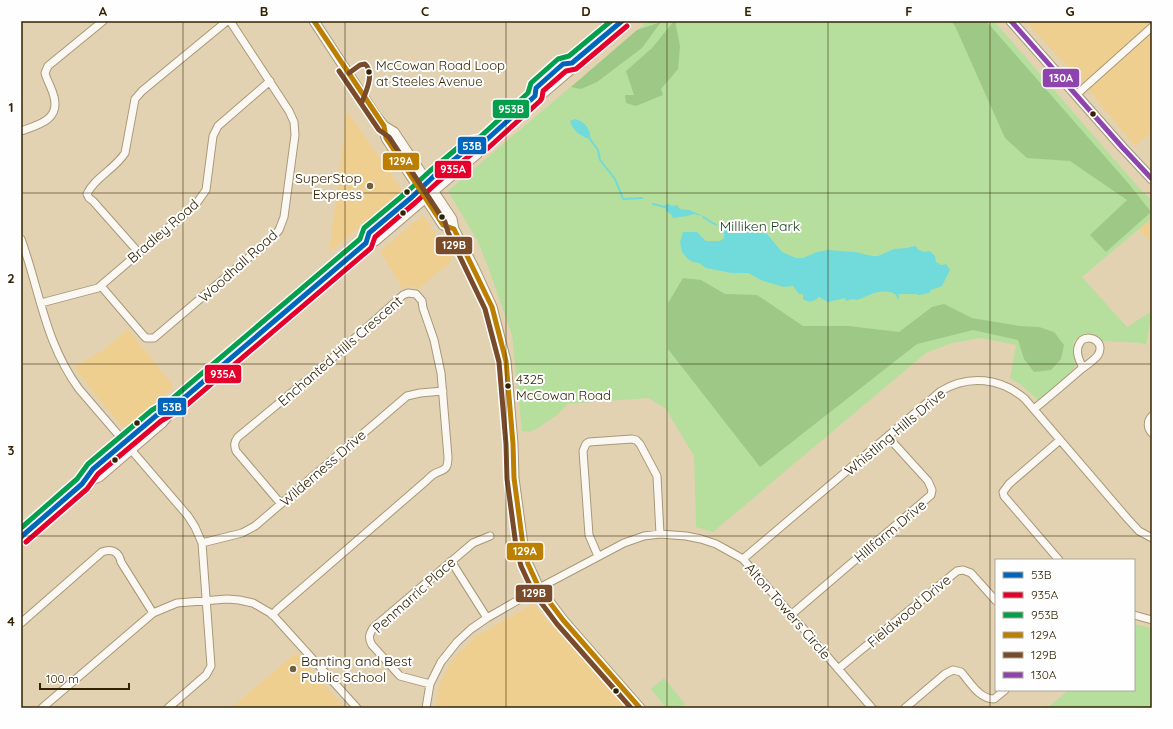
<svg xmlns="http://www.w3.org/2000/svg" width="1173" height="729" viewBox="0 0 1173 729" font-family="Quicksand,sans-serif">
<rect width="100%" height="100%" fill="#e3d2b1"/>
<!-- built -->
<path fill="#efcf8f" d="M1025 21H1152V132L1135 146 1082 82Z
M347 111 402 190 329 253Z
M423 215 453 260 418 289 411 286 403 289 380 251Z
M1152 218V244L1139 229Z
M128 329 174 387 124 429 93 392 74 367 103 350Z
M533 604 627 708H436L439 685 453 659 475 637Z
M296 653 345 708H231Z"/>
<!-- green -->
<path fill="#b6df9e" d="M648 21H994L1140 189 1152 200V218L1082 277 1127 327 1152 311 1146 345 1141 343 1103 341 1094 334C1085 334 1080 335 1073 342L1075 367 1067 376 1038 400 1021 385 1010 378 1016 345 981 338 952 343 926 353 713 532 696 527 694 456 665 408 648 398 568 404 557 415 538 428 530 432 522 431 512 335 487 264 477 240 448 191Z
M1134 624 1152 628V708H1047L1069 690H1134Z
M664 678 685 704 680 708H666L651 689Z"/>
<!-- forest -->
<path fill="#9dc885" d="M674 21H675L680 46 678 69 661 89 663 95 636 106 626 103 625 95H634L626 71 652 48Z
M951 21H986L1129 184 1151 212 1106 252 1090 235 1127 200 1070 161 1027 158 1005 138 955 26Z
M661 22 642 48 597 82 581 89 571 87 637 30Z
M683 278 701 280 725 294 757 295 803 326H849L899 332 932 307 944 304 972 318 1019 326 1039 327 1054 332 1064 345 1061 359 1051 370 1034 372 1024 359 1018 340 973 330 917 344 760 467 668 349V303Z"/>
<!-- water -->
<path fill="#71dada" d="M575 119C584 121 592 130 590 139 581 137 572 130 570 121Z
M669 204 671 206 677 205 680 209 689 210 703 216 693 214C688 217 680 216 673 218L671 214 666 211 665 205Z
M730 229 767 234 782 252 796 258H803L817 252 828 250 855 252 872 256H878L894 249 907 248 915 246 919 250 924 252 930 251 935 256 936 262 941 265 946 264 950 270 942 286 931 290 929 293 920 295 916 294H900L898 295 899 298 898 300 896 295 891 292C887 292 882 291 879 292 871 293 864 298 857 300L852 299 846 301 845 298 828 302 819 297C814 302 808 303 803 299V294H799L793 286 784 287 763 281 748 273H731L706 268 699 263 693 262 688 259 682 252 680 242 683 232H697L706 241H720L724 238V230Z"/>
<g fill="none" stroke-linecap="round" stroke-linejoin="round">
<!-- stream -->
<path stroke="#71dada" stroke-width="2" d="M590 139 598 150 600 160 615 179 623 199 642 198
M653 204 665 207
M703 217 716 225
M726 225 727 230"/>
<!-- minor casing -->
<g stroke="#a79879" stroke-width="9">
<path id="minor" d="M1076 95 1152 27
M21 131C38 125 60 120 54 97 52 88 47 81 45 73L48 66 103 21
M21 239C40 291 45 343 79 389L188 516 195 527 202 543 211 666 206 675 168 708
M139 253 93 201 89 198 87 194C94 178 115 169 125 153L135 99 142 91 227 21
M101 286 143 335 146 338H154L273 237 279 230 284 217 295 135 294 122 289 111 230 21
M41 303 98 288 196 204 206 190 213 136 218 126 270 81
M1034 409C1049 397 1064 384 1079 371 1085 366 1094 361 1098 355 1105 343 1092 334 1082 340 1074 349 1078 358 1083 368
M1152 416C1147 421 1147 428 1152 433
M202 543 242 533 255 526 407 396 420 393 443 391
M598 556 589 535 583 451 586 444 589 442 632 439 636 440 640 444 657 476 660 534
M743 559 941 391C969 374 1001 378 1025 399L1127 518 1139 531 1152 538
M1059 560 1004 496 1003 492 1009 484 1060 440
M451 561 487 618
M792 614 931 495 932 490 928 481 888 437
M272 615 278 609 426 481C428 479 431 476 434 474 444 469 448 471 448 457L441 373 434 340 423 308 422 301 416 294 408 293 403 295 319 370 238 437C234 442 234 445 236 451L281 504
M1134 615 1152 620
M21 623 102 552C112 548 119 552 121 562L153 613
M838 669 957 571 963 570 971 573 996 601
M430 684 400 676 372 645C368 638 369 635 373 628L473 543 490 536
M42 708 153 613 177 603 227 599 239 600 253 603 272 614 357 708
M426 708 430 684 441 662 457 642 471 629 487 618 539 588 624 543 644 536 660 534 686 536 701 539 716 544 743 559 872 708
M905 708 945 674 953 670 961 672C970 682 979 699 994 699L1005 690"/>
</g>
<!-- major casing -->
<g stroke="#a79879" stroke-width="11">
<path id="major" d="M314 21 376 116 384 126 394 132 452 219 454 229 474 268 492 307 506 361 513 444 514 478 523 545 528 564 539 588 563 620 640 708
M1011 21 1122 147 1152 179
M535 96 536 88 563 64 572 63
M384 126 386 138 443 225 454 229
M366 243 369 233 412 197 434 176 471 146 483 143
M82 484 99 477 163 422 177 404 351 255 366 243 375 241 477 154 483 143 535 96 541 95 569 71 572 63 622 21
M21 537 82 484 93 469 157 415 174 406"/>
</g>
<!-- minor -->
<use href="#minor" stroke="#fbf8f3" stroke-width="7"/>
<!-- major -->
<use href="#major" stroke="#fbf8f3" stroke-width="9"/>
<!-- bus-1 casing -->
<g stroke="#fefefe" stroke-width="8">
<path id="bus-1" d="M21 537 82 484 93 469 157 415 177 404 366 243 369 233 412 197 434 176 471 146 483 143 535 96 536 88 563 64 572 63 622 21"/>
</g>
<!-- bus-2 casing -->
<g stroke="#fefefe" stroke-width="8">
<path id="bus-2" d="M26 542 87 489 98 474 161 421 182 409 371 248 375 237 416 202 439 181 474 152 487 149 540 101 542 98 543 91 566 71 576 69 627 26"/>
</g>
<!-- bus-3 casing -->
<g stroke="#fefefe" stroke-width="8">
<path id="bus-3" d="M21 528 77 479 88 464 152 410 173 398 360 239 364 228 407 192 430 171 467 140 480 137 528 93 531 83 558 59 569 56 611 21"/>
</g>
<!-- bus-4 casing -->
<g stroke="#fefefe" stroke-width="8">
<path id="bus-4" d="M314 21 384 126 386 138 443 225 454 229 492 307 506 361 513 444 514 478 523 545 528 564 539 588 563 620 640 708"/>
</g>
<!-- bus-5 casing -->
<g stroke="#fefefe" stroke-width="8">
<path id="bus-5" d="M339 71 379 130 389 137 445 222 448 232 485 309 499 362 506 444 507 479 516 546 521 566 533 592 557 624 631 708
M349 73 360 65 365 64C375 73 366 92 362 102"/>
</g>
<!-- bus-6 casing -->
<g stroke="#fefefe" stroke-width="8">
<path id="bus-6" d="M1011 21 1122 147 1152 179"/>
</g>
<!-- bus-1 -->
<use href="#bus-1" stroke="#0065bd" stroke-width="5"/>
<!-- bus-2 -->
<use href="#bus-2" stroke="#e4002b" stroke-width="5"/>
<!-- bus-3 -->
<use href="#bus-3" stroke="#039f4d" stroke-width="5"/>
<!-- bus-4 -->
<use href="#bus-4" stroke="#bc7f00" stroke-width="5"/>
<!-- bus-5 -->
<use href="#bus-5" stroke="#7a4b2a" stroke-width="5"/>
<!-- bus-6 -->
<use href="#bus-6" stroke="#8e44ad" stroke-width="5"/>
</g>
<!-- grid -->
<path fill="none" stroke="#332301" stroke-width="1" stroke-opacity="0.55" d="M183 21V708M345 21V708M506 21V708M667 21V708M828 21V708M990 21V708M21 193H1152M21 364H1152M21 536H1152"/>
<!-- markers -->
<g fill="#332301" stroke="#fefefe" stroke-width="1.5">
<circle cx="369" cy="72" r="3.5"/>
<circle cx="1093" cy="114" r="3.5"/>
<circle cx="407" cy="192" r="3.5"/>
<circle cx="403" cy="213" r="3.5"/>
<circle cx="442" cy="217" r="3.5"/>
<circle cx="508" cy="386" r="3.5"/>
<circle cx="137" cy="423" r="3.5"/>
<circle cx="115" cy="460" r="3.5"/>
<circle cx="616" cy="691" r="3.5"/>
</g>
<g fill="#71603f" stroke="#fefefe" stroke-width="1.5">
<circle cx="370" cy="186" r="4"/>
<circle cx="293" cy="669" r="4"/>
</g>
<g text-anchor="middle" stroke-width="4" stroke-linejoin="round" paint-order="stroke">
<!-- bus labels -->
<g font-size="13" fill="#332301" stroke="#fefefe" text-anchor="start">
<text x="376" y="70">McCowan Road Loop<tspan x="376" dy="16">at Steeles Avenue</tspan></text>
<text x="516" y="384">4325<tspan x="516" dy="16">McCowan Road</tspan></text>
</g>
<!-- poi labels -->
<g font-size="14" fill="#332301" stroke="#fefefe" text-anchor="end">
<text x="362" y="183">SuperStop<tspan x="362" dy="16">Express</tspan></text>
<text x="301" y="666" text-anchor="start">Banting and Best<tspan x="301" dy="16">Public School</tspan></text>
</g>
<!-- park labels -->
<g font-size="14" fill="#193e19" stroke="#fefefe">
<text x="760" y="231">Milliken Park</text>
</g>
<!-- street labels -->
<g font-size="14" fill="#332301" stroke="#fefefe">
<text transform="translate(163 231) rotate(-41)" y="5">Bradley Road</text>
<text transform="translate(238 266) rotate(-42)" y="5">Woodhall Road</text>
<text transform="translate(340 351) rotate(-41)" y="5">Enchanted Hills Crescent</text>
<text transform="translate(895 432) rotate(-40)" y="5">Whistling Hills Drive</text>
<text transform="translate(323 468) rotate(-41)" y="5">Wilderness Drive</text>
<text transform="translate(890 531) rotate(-40)" y="5">Hillfarm Drive</text>
<text transform="translate(414 595) rotate(-42)" y="5">Penmarric Place</text>
<text transform="translate(788 611) rotate(49)" y="5">Alton Towers Circle</text>
<text transform="translate(909 611) rotate(-40)" y="5">Fieldwood Drive</text>
</g>
</g>
<g stroke="#fefefe" stroke-width="1.5">
<rect x="1042" y="68" width="38" height="20" rx="4" fill="#8e44ad"/>
<rect x="492" y="99" width="38" height="20" rx="4" fill="#039f4d"/>
<rect x="457" y="136" width="30" height="19" rx="4" fill="#0065bd"/>
<rect x="382" y="152" width="38" height="19" rx="4" fill="#bc7f00"/>
<rect x="434" y="160" width="38" height="19" rx="4" fill="#e4002b"/>
<rect x="435" y="236" width="38" height="19" rx="4" fill="#7a4b2a"/>
<rect x="204" y="364" width="38" height="20" rx="4" fill="#e4002b"/>
<rect x="157" y="397" width="30" height="19" rx="4" fill="#0065bd"/>
<rect x="506" y="542" width="38" height="19" rx="4" fill="#bc7f00"/>
<rect x="515" y="584" width="38" height="19" rx="4" fill="#7a4b2a"/>
</g>
<g font-size="11" text-anchor="middle" font-weight="bold" fill="#fff">
<text x="1061" y="82">130A</text>
<text x="511" y="113">953B</text>
<text x="472" y="150">53B</text>
<text x="401" y="165">129A</text>
<text x="453" y="173">935A</text>
<text x="454" y="249">129B</text>
<text x="223" y="378">935A</text>
<text x="172" y="411">53B</text>
<text x="525" y="555">129A</text>
<text x="534" y="597">129B</text>
</g>
<!-- border -->
<rect width="1173" height="729" fill="none" stroke="#fefefe" stroke-width="44"/>
<!-- legend -->
<rect x="995" y="559" width="140" height="132" fill="#fefefe" stroke="#ada699"/>
<rect x="1003" y="572" width="20" height="6" fill="#0065bd" stroke="#ada699"/>
<text x="1031" y="579" font-size="12" fill="#332301">53B</text>
<rect x="1003" y="592" width="20" height="6" fill="#e4002b" stroke="#ada699"/>
<text x="1031" y="599" font-size="12" fill="#332301">935A</text>
<rect x="1003" y="612" width="20" height="6" fill="#039f4d" stroke="#ada699"/>
<text x="1031" y="619" font-size="12" fill="#332301">953B</text>
<rect x="1003" y="632" width="20" height="6" fill="#bc7f00" stroke="#ada699"/>
<text x="1031" y="639" font-size="12" fill="#332301">129A</text>
<rect x="1003" y="652" width="20" height="6" fill="#7a4b2a" stroke="#ada699"/>
<text x="1031" y="659" font-size="12" fill="#332301">129B</text>
<rect x="1003" y="672" width="20" height="6" fill="#8e44ad" stroke="#ada699"/>
<text x="1031" y="679" font-size="12" fill="#332301">130A</text>
<!-- scale -->
<path d="M40 683v6h89v-6" fill="none" stroke="#332301" stroke-width="2"/>
<text x="46" y="683" font-size="12" fill="#332301" stroke="#fefefe" stroke-width="3" paint-order="stroke">100 m</text>
<rect x="22" y="22" width="1129" height="685" fill="none" stroke="#332301" stroke-width="1.5"/>
<g font-size="13" text-anchor="middle" font-weight="bold" fill="#332301">
<text x="103" y="16">A</text>
<text x="264" y="16">B</text>
<text x="425" y="16">C</text>
<text x="586" y="16">D</text>
<text x="748" y="16">E</text>
<text x="909" y="16">F</text>
<text x="1070" y="16">G</text>
<text x="11" y="112">1</text>
<text x="11" y="283">2</text>
<text x="11" y="455">3</text>
<text x="11" y="626">4</text>
</g>
</svg>
